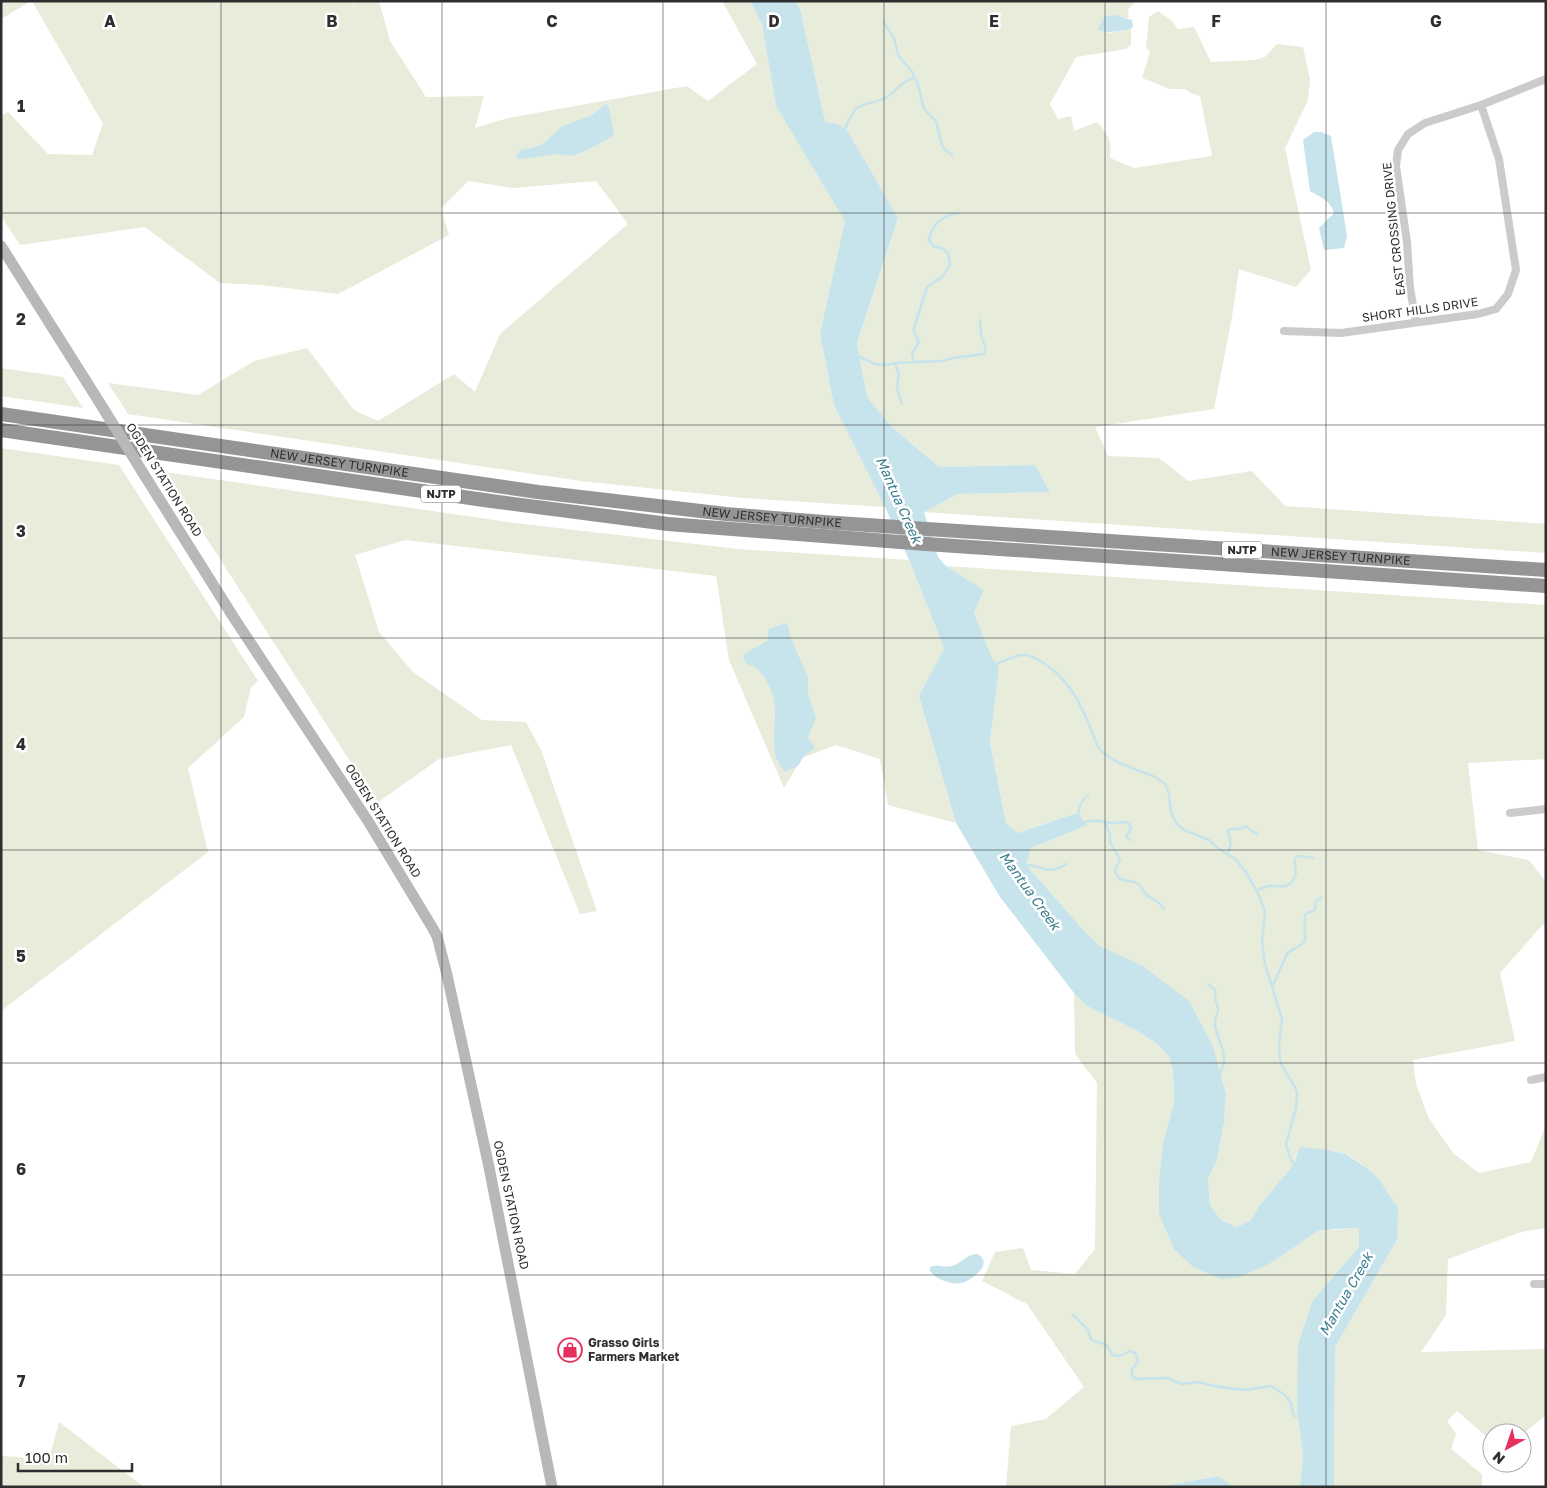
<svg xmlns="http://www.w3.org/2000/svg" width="1547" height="1488" viewBox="0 0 1547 1488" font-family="'Golos Text',sans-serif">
<rect width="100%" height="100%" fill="#fff"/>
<!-- green -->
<path fill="#e7ecdb" d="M1 1H31L1 19Z
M32 1H348L354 4 353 1H379L390 41 426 97 484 96 475 128 508 118 687 86 708 101 757 64 722 1H750L762 25 776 106 846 221 820 334 834 405 885 507 743 498 581 481 128 414 108 383 198 395 254 361 307 348 354 410 378 421 454 374 475 392 500 334 628 224 596 181 513 188 468 181 441 209 449 235 338 294 260 285 220 283 145 227 20 245 1 216V116L8 112 48 154 92 155 103 124Z
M795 1H1136L1128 9 1129 18C1121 18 1117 15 1109 16L1108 33 1131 29V45L1126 49 1076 57 1050 104 1058 119 1071 116 1074 131 1097 122C1109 136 1112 140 1110 158L1134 168 1212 156 1200 96 1193 94 1185 89H1170L1142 78 1150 52 1146 48 1149 17 1158 11 1172 21 1178 29 1194 27 1211 62 1254 60 1265 57 1277 44 1303 47 1310 80 1308 100 1285 148 1311 270 1296 287 1239 269 1232 317 1214 409 1095 427 1108 456 1159 458 1188 481 1252 471 1285 506 1546 524V553L923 512 958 494 1050 492 1035 465 939 467 893 428 867 397 857 343 898 218 840 125 825 121 800 8Z
M1 368 63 377 83 408 1 396Z
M1 448 119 465 258 681 251 687 244 717 188 768 208 852 1 1011Z
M164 472 515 523 738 549 909 560 944 648 919 696 956 823 888 805 880 759 836 745 802 758 784 788 729 660 716 576 405 540 355 555 379 632 413 672 482 720 526 722 541 750 597 911 580 914 511 745 439 759 377 803Z
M946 566 1546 605V759L1468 763 1478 850 1529 860 1546 882V921L1500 973 1515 1041 1413 1060 1416 1084 1428 1117 1453 1153 1479 1173 1531 1162 1544 1130 1546 1129V1228L1521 1232 1448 1259 1446 1315 1421 1352 1546 1349V1416L1542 1418 1522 1435V1433H1513L1505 1426 1486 1436 1457 1411 1447 1421 1456 1434 1451 1449 1482 1474V1487H1334L1335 1347 1397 1240 1365 1166 1347 1154 1322 1149 1300 1148 1294 1164 1259 1206 1251 1220 1237 1227 1221 1220 1210 1205 1208 1179 1217 1160 1224 1123 1226 1094 1213 1046 1201 1025 1118 956 1100 946 1087 934 1026 865 1031 848 1086 825 1077 813 1018 833 1006 823 990 742 999 669 991 657 974 613 984 590Z
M1074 993 1087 1006 1136 1030 1157 1044 1168 1055 1173 1070 1174 1103 1163 1142 1159 1179 1271 1263 1318 1231 1359 1228V1247L1313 1300 1297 1412 1303 1455 1300 1487H1234L1217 1476 1158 1487H1006L1011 1426 1046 1419 1084 1387 1027 1304 982 1281 995 1252 1023 1248 1031 1270 1075 1274 1095 1249 1097 1083 1075 1054Z
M59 1422 144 1487H1V1456L49 1459Z"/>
<!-- water -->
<path fill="#c7e4ec" d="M750 1H795L800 8 825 121 840 125 848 132 898 218 857 343 867 397 893 428 939 467 1035 465 1050 492 958 494 924 512 938 557 946 566 984 590 974 613 991 656 999 669 990 742 1006 823 1018 833 1077 813 1087 825 1031 848 1026 865 1087 934 1100 946 1143 966 1189 1001 1213 1046 1226 1094 1224 1123 1217 1160 1208 1179 1210 1205 1221 1220 1237 1227 1251 1220 1259 1206 1294 1164 1300 1147 1322 1149 1346 1154 1367 1168 1378 1178 1398 1208 1397 1240 1335 1347 1334 1487H1300L1303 1455 1297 1412 1298 1345 1313 1300 1359 1247V1228L1335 1229 1318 1231 1271 1263 1240 1277 1221 1279 1193 1267 1174 1249 1159 1214V1179L1163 1142 1174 1103 1173 1070 1168 1055 1157 1044 1136 1030 1087 1006 1074 993 1000 897 956 823 919 696 944 648 909 560 885 507 834 405 820 334 845 221 776 106 762 25Z
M1115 15 1132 20 1133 26 1131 29C1121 30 1108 35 1098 29L1105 16Z
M606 104 609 107C610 117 614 126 613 136L587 150 575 155 570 156 557 154 523 159 517 158V155L521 150 536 147 543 144 561 127 592 115Z
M1314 132H1321L1331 136 1347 236 1344 248 1324 250 1319 228 1334 213C1330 201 1321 197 1310 191L1303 140Z
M786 623 788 625 790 636 808 678V694L816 718 808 737 809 740 815 746 814 749 804 756 798 766 785 772C765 751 780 720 773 696 771 689 763 672 757 669 751 664 746 666 743 657L745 653 767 641 769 629Z
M977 1254C995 1262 972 1281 961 1283 951 1285 935 1279 930 1271V1267C937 1264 944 1268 951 1266 962 1264 964 1255 977 1254Z
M1218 1476 1234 1487H1158Z"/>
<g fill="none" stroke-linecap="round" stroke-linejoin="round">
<!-- stream -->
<path stroke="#c7e4ec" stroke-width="2.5" d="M884 23 894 38 898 55 914 74 913 78 917 81 924 109 936 121 941 142 944 149 952 155
M843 133C847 126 850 116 854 111 861 102 877 103 887 97 896 91 903 81 913 78
M858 356 875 364 886 365 895 363 942 361 953 358 984 354 986 350 981 334 980 320
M914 362 912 353 919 342 914 332V328L927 287 942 277 950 266 948 253 942 248 933 246 929 240C931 225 943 215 958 213
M895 363 899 374 897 388 902 404
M995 665C1004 661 1014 655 1024 655 1031 655 1039 660 1045 664 1075 684 1085 714 1098 747L1102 752 1115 761 1155 777 1165 784 1169 794 1171 813 1176 823 1184 830 1209 840 1219 849 1235 859 1246 872 1257 891 1265 911 1262 943 1265 964 1282 1019 1279 1044 1280 1059 1282 1066 1295 1087 1297 1093 1296 1108 1286 1144 1289 1155 1294 1165
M1079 818C1078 808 1080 801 1088 795
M1108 822 1106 826 1110 834V842L1120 860 1115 870C1119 886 1128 877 1138 884 1142 887 1144 893 1148 896 1156 902 1158 900 1164 909
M1081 824C1093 818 1102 822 1114 823 1120 823 1124 820 1129 824L1131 829 1126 837 1131 840
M1227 854 1231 845 1228 831 1231 829H1241L1246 826 1253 832 1258 834
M1025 865C1042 864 1046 877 1066 864
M1257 891C1260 889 1264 887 1268 886 1278 885 1290 891 1295 876 1298 870 1292 864 1296 857L1298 856 1314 858
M1208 984 1215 990C1214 997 1217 1003 1218 1010 1218 1015 1214 1017 1215 1025 1218 1044 1232 1057 1218 1075
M1273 985 1287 954C1292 948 1301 948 1305 940V916L1307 913 1315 910 1316 901 1321 898
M1073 1315 1088 1330 1091 1339C1096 1343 1104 1341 1109 1348 1110 1350 1111 1352 1112 1355L1120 1356 1130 1351 1135 1353 1138 1361 1132 1370V1375L1136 1379 1167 1378 1181 1384 1199 1382 1214 1386 1245 1390 1271 1386 1285 1395 1291 1403 1293 1414 1295 1416 1299 1417"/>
<!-- street -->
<path stroke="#cbcbcb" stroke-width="8" d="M1416 322 1410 288 1407 242 1396 166 1398 150 1408 134 1425 123 1481 105 1546 79
M1284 331 1341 333 1478 314 1496 309 1508 294 1516 270 1499 159 1481 105
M1510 813 1546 809
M1531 1080 1546 1077
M1534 1284H1546"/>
<!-- secondary -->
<path stroke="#b8b8b8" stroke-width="11" d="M1 246 103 408
M143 473 234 618 368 821 432 927 437 936 447 975 489 1167 552 1487"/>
<!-- highway -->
<g stroke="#959595" stroke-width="14">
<path id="s1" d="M1 414 538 492 726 514 837 523 1546 570"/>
<path d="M1 430 491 501 668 524 926 544 1546 586"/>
</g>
<!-- secondary-bridge -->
<path stroke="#b8b8b8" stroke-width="11" d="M103 408 143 473"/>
</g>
<!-- grid -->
<path fill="none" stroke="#2e2e2e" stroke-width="1" stroke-opacity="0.55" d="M221 1V1487M442 1V1487M663 1V1487M884 1V1487M1105 1V1487M1326 1V1487M1 213H1546M1 425H1546M1 638H1546M1 850H1546M1 1063H1546M1 1275H1546"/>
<!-- icons -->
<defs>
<g id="shop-ring" transform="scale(1.25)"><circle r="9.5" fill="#fff" stroke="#e62f5c" stroke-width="1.5"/><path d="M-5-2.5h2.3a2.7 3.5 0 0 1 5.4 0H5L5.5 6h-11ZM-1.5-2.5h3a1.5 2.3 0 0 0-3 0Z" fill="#e62f5c"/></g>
</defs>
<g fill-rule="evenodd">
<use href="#shop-ring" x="570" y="1350"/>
</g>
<g text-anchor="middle" stroke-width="5" stroke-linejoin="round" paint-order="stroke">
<!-- shield labels -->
<g fill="#fff" stroke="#6d6d6d" stroke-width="1">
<rect x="421" y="485.5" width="40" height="17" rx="4"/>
<rect x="1222" y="541.5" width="40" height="17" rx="4"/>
</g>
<g font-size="11" font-weight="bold" fill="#2e2e2e">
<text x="441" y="498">NJTP</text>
<text x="1242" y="554">NJTP</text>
</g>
<!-- street labels -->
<g font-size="12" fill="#2e2e2e" stroke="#fff">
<text transform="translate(1394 229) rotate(-96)" y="4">EAST CROSSING DRIVE</text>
<text transform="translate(1420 310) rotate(-8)" y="4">SHORT HILLS DRIVE</text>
<text dy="4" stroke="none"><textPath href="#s1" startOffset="342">NEW JERSEY TURNPIKE</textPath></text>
<text transform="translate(164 480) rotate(58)" y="4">OGDEN STATION ROAD</text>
<text dy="4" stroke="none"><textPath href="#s1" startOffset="778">NEW JERSEY TURNPIKE</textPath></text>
<text dy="4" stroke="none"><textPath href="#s1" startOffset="1348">NEW JERSEY TURNPIKE</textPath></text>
<text transform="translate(383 821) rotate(58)" y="4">OGDEN STATION ROAD</text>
<text transform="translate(511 1205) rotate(78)" y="4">OGDEN STATION ROAD</text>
</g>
<!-- poi labels -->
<g font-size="12" font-weight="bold" fill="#2e2e2e" stroke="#fff" text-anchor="start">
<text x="588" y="1347">Grasso Girls<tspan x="588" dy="14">Farmers Market</tspan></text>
</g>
<!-- water labels -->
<g font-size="14" font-style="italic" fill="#3b7e91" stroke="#fff">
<text transform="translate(899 500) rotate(66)" y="5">Mantua Creek</text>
<text transform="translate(1030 891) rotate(54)" y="5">Mantua Creek</text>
<text transform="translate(1346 1294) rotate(-60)" y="5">Mantua Creek</text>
</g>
</g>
<g font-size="16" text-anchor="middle" font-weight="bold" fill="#2e2e2e" stroke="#fff" stroke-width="5" stroke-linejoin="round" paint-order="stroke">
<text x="110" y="27">A</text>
<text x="332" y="27">B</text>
<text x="552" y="27">C</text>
<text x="774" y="27">D</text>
<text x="994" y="27">E</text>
<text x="1216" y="27">F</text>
<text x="1436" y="27">G</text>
<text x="21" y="112">1</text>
<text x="21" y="325">2</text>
<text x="21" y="537">3</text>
<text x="21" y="750">4</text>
<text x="21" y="962">5</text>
<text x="21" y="1175">6</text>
<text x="21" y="1387">7</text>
</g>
<!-- border -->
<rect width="1547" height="1488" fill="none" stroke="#2e2e2e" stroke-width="5"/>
<!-- north arrow -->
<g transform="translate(1507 1448) rotate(220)"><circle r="24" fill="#ffffff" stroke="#ababab"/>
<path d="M0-4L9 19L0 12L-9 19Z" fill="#e62f5c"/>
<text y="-8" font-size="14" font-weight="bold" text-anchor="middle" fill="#2e2e2e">N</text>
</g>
<!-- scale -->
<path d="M18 1463v8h114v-8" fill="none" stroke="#2e2e2e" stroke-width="2.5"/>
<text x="25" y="1463" font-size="15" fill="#2e2e2e" stroke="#ffffff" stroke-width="4" paint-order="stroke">100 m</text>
</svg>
